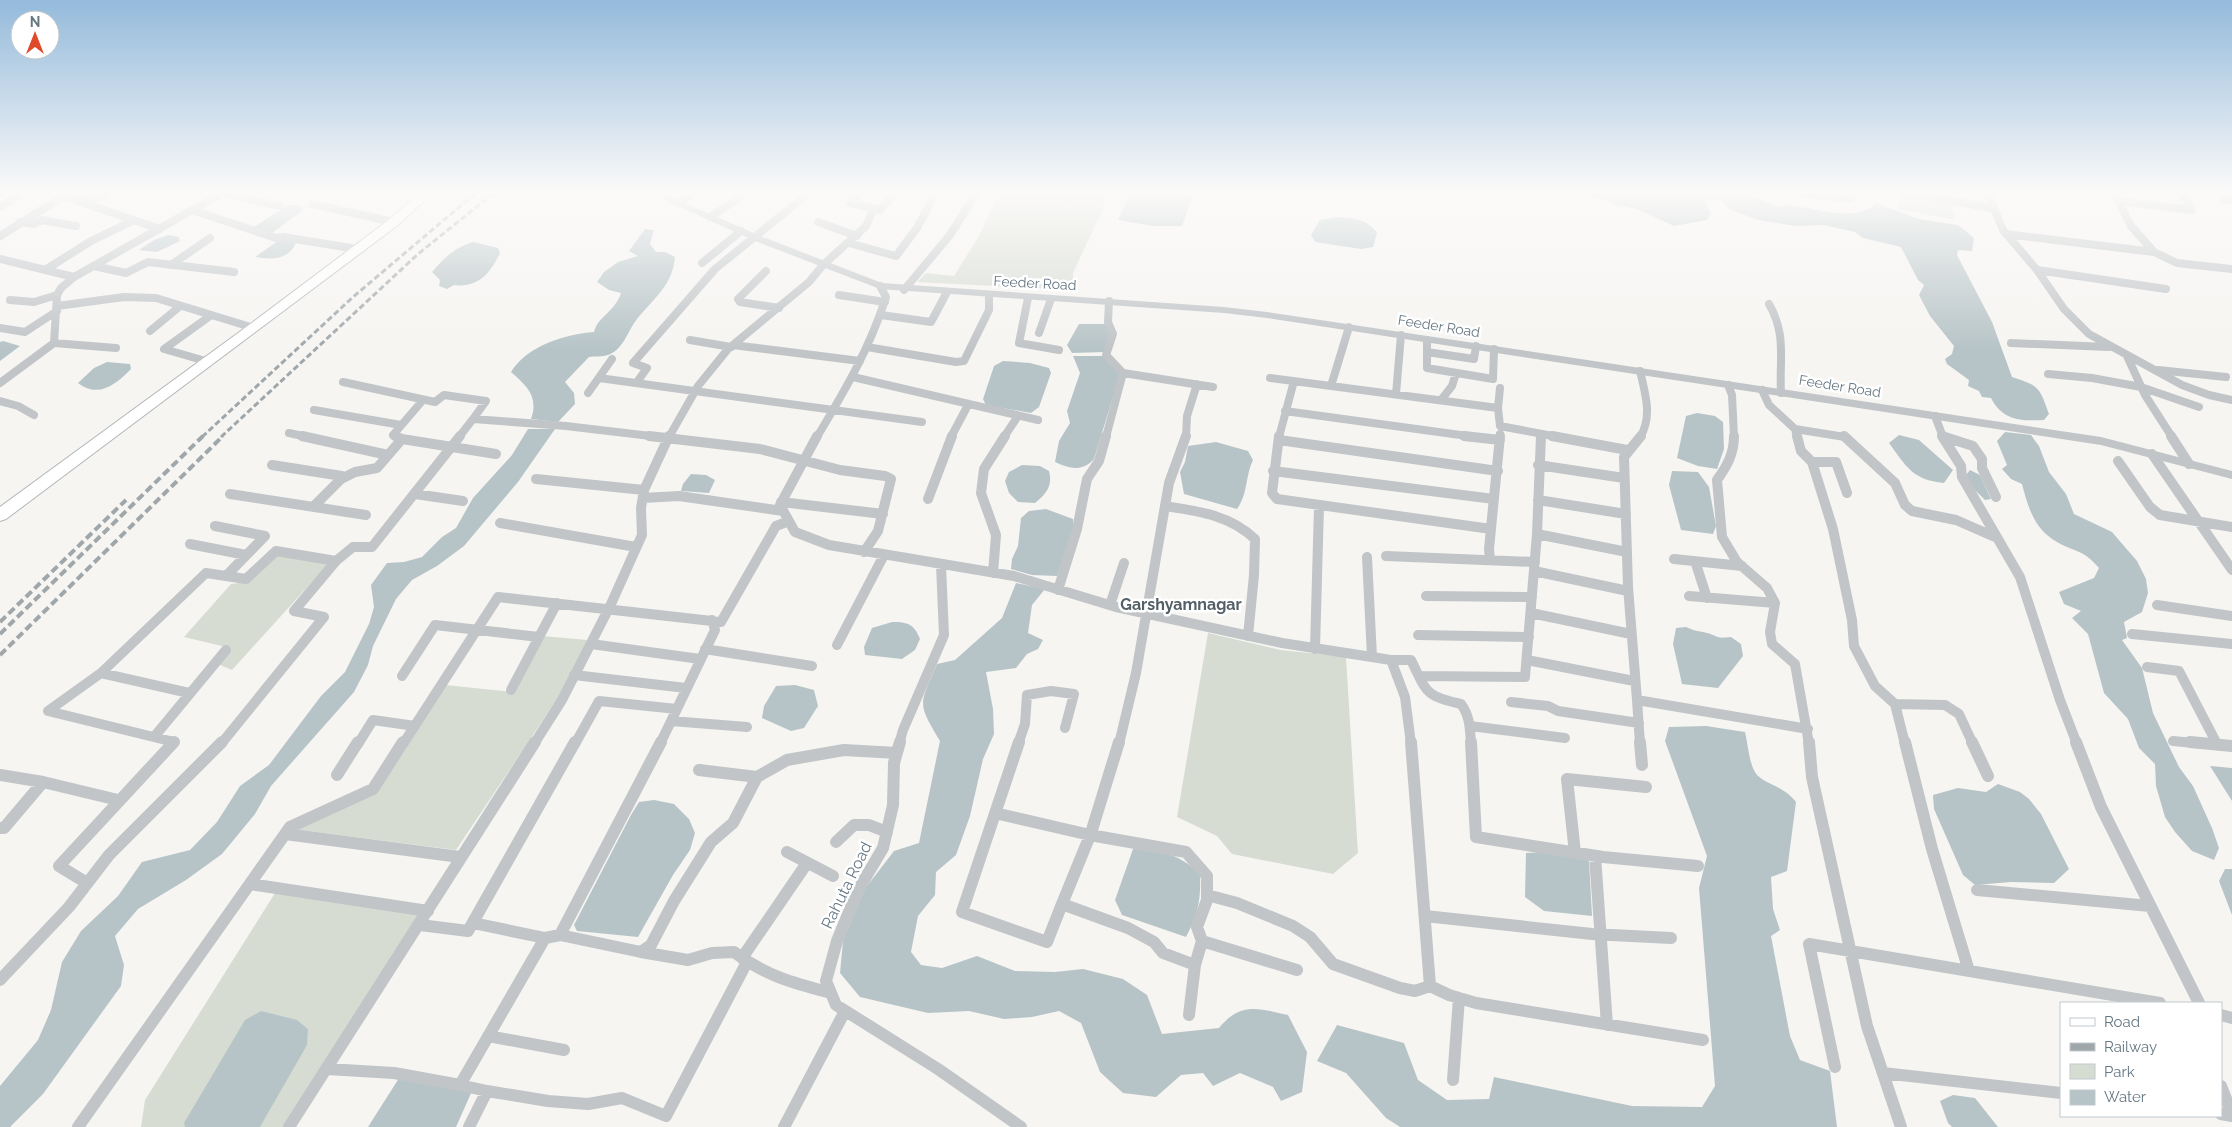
<svg xmlns="http://www.w3.org/2000/svg" width="2232" height="1127" viewBox="0 0 2232 1127" font-family="Raleway,sans-serif">
<rect width="100%" height="100%" fill="#f6f5f2"/>
<!-- green -->
<path fill="#d7dcd3" d="M999 192H1107L1101 213 1073 273V290L917 282 926 273 954 276 979 236Z
M1901 193 1950 201 1955 220 1898 209Z
M278 555 330 562 232 670 220 665 230 648 184 637 231 584 247 582Z
M1208 633 1281 650 1346 657 1358 853 1333 874 1232 854 1217 836 1177 817Z
M542 636 588 640 565 687 456 850 300 830 295 828 376 791 446 685 512 692Z
M275 893 420 914 283 1127H141L145 1100Z"/>
<!-- water -->
<path fill="#b7c4c7" d="M88 192H121L104 200 86 204 79 197Z
M1007 192H1078L1072 202Z
M1130 192H1173L1193 196 1182 226H1153L1118 220Z
M1577 192H1744L1773 205 1782 207 1790 205C1815 208 1857 224 1876 203L1919 219 1958 225 1974 238 1972 251 1958 250 1957 255 1992 322 2012 377C2039 386 2039 386 2049 414L2044 420C2021 421 2003 421 1991 398L1982 397 1979 391 1968 386 1969 380 1947 364 1945 359 1952 354 1954 346 1930 316 1919 295 1924 285 1918 280 1901 247 1863 238 1855 232 1824 225 1796 226 1758 220 1731 210 1721 200 1712 198 1704 202 1711 213 1707 220 1674 226 1637 209 1617 205Z
M288 205H299L303 210 272 233 252 228Z
M1337 217C1353 218 1368 219 1377 233L1373 247 1361 249 1315 242 1311 235 1320 220Z
M645 229 654 230 650 244 656 252H665L675 257C673 285 654 298 637 319 628 330 624 349 608 355 602 357 595 356 589 357L565 382 574 393 575 404 558 422 531 419C539 397 527 386 511 372 527 346 565 334 594 332 598 316 615 312 621 293L609 290 597 282 604 272 618 262 638 256 629 251Z
M168 235 179 237 180 241 157 252 139 250 154 240Z
M297 240C290 260 273 260 255 257L278 241Z
M473 242 498 248 500 253C490 274 478 288 454 285L447 289 439 286 440 280 432 272C445 257 454 248 473 242Z
M1079 324H1106L1110 335 1105 352 1072 353 1067 345Z
M3 341 20 346 0 361V342Z
M1073 356H1103L1120 374 1094 459C1082 472 1070 469 1055 462L1059 441 1070 423 1067 411 1080 373Z
M1003 361 1030 363 1049 368 1051 373 1039 407 1031 413 986 405 983 399 994 366Z
M107 362 130 364 131 369C116 384 99 399 78 383L94 368Z
M1697 413 1715 416 1723 422 1724 449 1717 469 1698 466 1677 458 1686 416Z
M528 429H555L518 482 464 546 437 566 412 580 396 599 373 646 368 665 354 692 271 786 255 814 222 854 186 880 138 909 115 936 124 965 121 986 43 1094 10 1127H0V1086L38 1040 51 1010 62 962 81 931 118 896 142 862 190 850 217 822 240 786 269 765 321 696 345 672 369 624 374 607 371 585 387 563 404 562 422 557 442 537 456 528 473 498 512 455Z
M2005 432 2031 435 2039 446 2049 472 2066 494 2074 514 2112 532 2137 561 2146 579 2148 593 2142 612 2124 622 2127 638 2122 640 2142 668 2153 713 2179 767 2193 786 2212 828 2219 848 2214 860 2192 851 2175 832 2165 817 2156 786 2155 764 2139 748 2128 719 2104 693 2088 634 2072 618 2081 611 2064 604 2059 592 2094 578 2099 568C2083 549 2076 553 2057 542 2034 529 2028 507 2022 484L2011 479 2002 469 2007 465 1997 441Z
M1899 435 1919 440 1953 470 1944 483C1912 480 1906 466 1889 443Z
M1216 442 1248 451 1253 460C1245 477 1248 494 1237 509L1184 494 1180 472 1185 462 1188 446Z
M1022 465 1040 466 1049 471C1053 486 1046 494 1035 503L1018 502 1009 493 1005 481 1009 472Z
M1970 470 1980 475 1991 499 1985 500 1968 483 1966 475Z
M1672 471 1698 472 1709 487 1716 526 1713 534 1681 530 1669 485Z
M691 474 706 475 715 480 709 493 681 491 683 484Z
M1046 509 1073 519V534L1057 576 1032 575 1011 569 1012 559 1018 546 1021 518 1029 511Z
M1016 583 1045 589 1032 605 1028 633 1043 640 1038 649 1027 654 1016 668 986 672 993 709 994 734 983 759 970 816 956 855 936 872 935 895 918 916 911 952 921 965 942 968 977 956 1015 971 1055 972 1083 969 1123 979 1147 995 1162 1034 1219 1028C1240 1002 1258 1008 1288 1015L1307 1052 1302 1092 1281 1101 1273 1087 1240 1073 1213 1086 1203 1073 1181 1075 1156 1097 1123 1093 1100 1072 1081 1023 1059 1011 1032 1017 1004 1019 969 1011 928 1013 860 997 840 973 843 941 864 890 894 851 919 843 940 741C916 701 920 705 937 664L955 660 1002 618Z
M892 622C908 622 914 624 920 639L915 650 902 659 865 655 864 647 872 628Z
M1686 627C1694 631 1699 631 1707 633 1719 636 1715 639 1731 637L1741 644 1743 656 1718 688 1682 684 1673 644 1676 628Z
M795 685 814 690 818 706 804 728 791 731 762 718 764 706 776 686Z
M1706 726 1745 732C1748 744 1749 765 1757 775 1767 785 1784 786 1796 802L1787 871 1771 877 1773 909 1780 930 1771 936 1790 1036 1800 1060 1830 1071 1837 1127H1400L1386 1118 1346 1073 1317 1061 1337 1025 1404 1043 1418 1080 1447 1100 1489 1099 1494 1077 1632 1106 1702 1107 1715 1086 1699 888 1707 856 1665 741 1669 727Z
M2210 766 2232 768V801Z
M1998 784 2020 792 2029 799 2041 814 2069 869 2054 883 2011 882 1975 885 1963 875 1934 809 1933 795 1958 788 1986 792Z
M654 800 674 804 689 819 695 833 690 850 673 875 638 937 577 931 574 925 631 815 639 802Z
M1133 849C1161 850 1179 854 1200 874 1201 901 1198 914 1186 937L1122 915 1115 900Z
M1547 852 1577 856 1589 861 1592 916 1544 911 1525 897 1526 853Z
M2225 869H2232V915L2219 881Z
M261 1011 297 1020 308 1029 307 1045 260 1127H185L184 1123 245 1020Z
M401 1075 472 1091 456 1127H368Z
M1953 1095 1975 1098 1998 1127H1952L1948 1123 1940 1101Z"/>
<g fill="none" stroke-linecap="round" stroke-linejoin="round">
<!-- primary casing -->
<g stroke="#b2b7ba" stroke-width="2">
<path id="primary" d="M421 192H434L398 225 6 519 0 521V507L249 325 390 219Z"/>
</g>
<!-- minor-far2 -->
<path stroke="#c1c5c8" stroke-width="8" d="M861 192 850 203 880 210 894 194
M1793 192 1851 199
M1903 192 1992 208
M1987 192 2003 230 2037 270 2064 309 2089 334 2182 385 2209 395 2232 400
M0 193 2 192
M222 193 280 206
M63 196 160 229
M2223 199 2232 200
M2119 201 2192 210 2181 192
M678 203 696 192
M312 204 394 222
M0 207 25 192
M192 210 276 238 283 237 357 249
M710 217 748 192
M20 222 34 224 42 220 76 226
M818 222 857 236
M2006 234 2154 252 2131 226 2114 192
M0 236 67 194
M849 243 896 256 917 228 934 196
M2154 252 2177 263 2232 269
M0 259 74 277
M702 263 741 231
M171 265 210 238
M94 266 126 273 148 262 234 272
M45 270 91 241 132 221
M2037 270 2166 289
M766 271 738 299 740 302 779 308
M904 290 950 235 977 192
M839 295 885 302
M1028 298 1019 343 1059 350
M10 300 34 302 57 295
M1109 301 1108 322 1113 334 1106 355 1123 373 1213 387
M1769 304C1787 335 1779 359 1781 393
M57 306 124 297 156 298 254 328
M881 315 931 322 947 292
M0 328 25 332 57 311
M150 331 179 307
M1039 333 1051 299
M690 340 731 347
M1427 340V368L1493 379 1494 349
M54 343 116 348
M2011 343 2108 347
M733 345 860 361
M867 347 956 362 964 361 989 310V295
M1427 352 1474 359 1476 346
M2127 356 2145 395 2172 437
M209 362 164 349 210 316
M2158 370 2226 377
M2048 374 2092 378 2141 387 2199 407
M853 377 1038 420
M599 378 922 422
M1270 378 1498 408
M343 382 435 402 444 395 486 401 473 419
M637 382 647 368 633 363 715 269 810 192
M0 383 54 343 57 295 61 288 74 277 224 192
M1728 385 1732 395 1734 437
M1331 386 1349 327
M1500 388 1498 408 1500 426 1558 437
M1762 390 1769 405 1795 429 1797 437
M588 393 612 359
M1396 394 1401 335
M1441 400 1452 386 1456 373
M0 401 18 406 34 415
M314 410 401 425
M1285 411 1475 437
M1935 416 1943 437
M1795 429 1845 437
M289 433 307 437
M1942 436 1945 437
M398 437 393 435 423 400
M459 437 473 419 566 426 659 437
M669 437 698 386 728 349 809 282 823 265 866 226 874 208
M817 437C844 392 870 348 886 297L880 286
M951 437 968 405
M1004 437 1018 416
M1106 437 1123 373
M1186 437 1187 416 1197 384
M1279 437 1294 381
M1500 437V434
M1541 437V434
M1640 437C1653 417 1645 393 1640 371"/>
<!-- minor-far1 -->
<path stroke="#c1c5c8" stroke-width="10" d="M302 436 388 455
M395 436 402 439 496 454
M649 436 760 449 840 470 885 476 891 479 878 531 864 552
M817 436 780 505 795 532 829 545 1014 576 1116 607 1282 643 1391 660
M1279 436 1272 493 1277 499 1491 529
M1464 436 1500 440
M1552 436 1627 450
M1734 436C1734 454 1727 466 1717 480L1722 537 1737 562 1767 588 1775 603 1770 632 1772 644 1795 664 1809 744
M1797 436 1801 451 1812 462 1833 529 1852 620 1854 646 1875 686 1895 704
M1844 436 1895 483 1905 505 1912 511 1956 520 1995 537
M1942 436 1961 466 1962 477 2020 577 2060 700 2077 744
M1942 436 1973 446 1982 459V468L1996 497
M2171 436 2189 464
M1279 440 1498 471
M2152 454 2232 570
M2118 461 2150 507 2160 515 2232 527
M1812 462H1836L1847 493
M272 465 342 476
M1538 465 1624 478
M1273 471 1494 499
M536 479 644 490
M230 494 366 515
M415 494 463 501
M643 498 679 496 783 511
M928 499 952 436
M1538 500 1626 514
M781 502 883 514
M314 506 341 479 355 472 377 468 402 439
M1165 506C1198 511 1230 515 1255 539L1254 575 1248 636
M500 523 636 547
M215 526 265 536 226 576
M1537 534 1627 552
M190 544 246 555
M1386 556 1535 562
M1367 557 1372 657
M1674 559 1742 566
M1490 560 1489 549 1500 436
M1695 561 1707 598
M1534 571 1628 591
M993 573 996 535 981 493 984 469 1005 436
M1058 590 1077 529 1087 479 1099 461 1106 436
M1426 596 1532 597
M1689 596 1775 603
M1110 605 1124 563
M2157 605 2232 616
M1531 613 1631 634
M2132 634 2232 644
M1418 635 1529 637
M591 644 700 659
M837 645 884 555
M705 649 812 666
M1315 649 1319 506
M1527 660 1634 681
M2147 667 2179 671 2217 744
M101 673 206 573 246 579 276 551 336 561
M574 675 686 688
M402 676 435 625 539 637
M1420 676 1525 677 1537 534 1541 436
M511 690 557 603
M1637 700 1628 587 1624 457 1641 436
M1511 702 1548 706 1558 711 1639 723
M48 711 174 742 172 744
M48 711 101 673 189 693
M671 721 747 727
M1470 726 1565 738
M154 737 226 650
M2173 741 2204 744
M221 744 324 617 294 611 336 561 353 547H372L460 436
M358 744 373 720 415 726
M403 744 498 597 721 622 776 526 789 521
M534 744 562 700 611 604 642 535 641 508 644 490 669 436
M575 744 599 701 677 709
M660 744 715 630 712 620
M899 744 903 730 944 635 941 565
M1018 744 1025 724 1027 695 1051 691 1074 694 1065 728
M1119 744 1136 673 1169 483 1186 436
M1411 744 1405 697 1391 660H1411C1427 692 1424 696 1461 704 1470 716 1470 729 1471 744
M1640 744 1637 700 1808 729
M1905 744 1895 704 1945 705 1959 714 1973 744"/>
<!-- minor -->
<path stroke="#c1c5c8" stroke-width="12" d="M900 742 894 763 893 805 883 848 857 892 837 941 826 981 836 1005 938 1069 1021 1127
M1019 742 962 912 1047 942 1062 904
M1119 742 1091 833 1062 904 1128 928 1154 942 1163 953 1195 965 1202 941
M1411 742 1430 986 1449 995 1476 1003 1703 1040
M1471 742 1476 837 1603 857 1698 866
M1640 742 1642 765
M1809 742 1812 777 1867 1026 1901 1127
M1905 742 1932 849 1969 971
M1972 742 1988 776
M2076 742 2101 807 2199 1003
M2190 742 2232 746
M699 770 757 777
M0 775 43 782 118 800
M337 775 358 742
M995 813 1090 835 1186 852 1207 876V900L1197 927 1202 941 1297 970
M0 828H4L43 782
M285 834 460 857
M836 842 854 825H869L887 832
M787 852 833 876
M1575 853 1567 779 1646 787
M1595 856 1607 1025
M87 883 59 866 174 742
M250 884 428 911
M1977 890 2150 906
M1207 895 1237 903 1293 926 1310 937 1333 964 1400 988 1415 991 1430 986
M1425 916 1592 934 1671 938
M473 923 545 938
M420 925 468 931 575 742
M560 935 661 742
M641 952 688 960 712 953 734 952C766 976 793 983 831 993
M742 958 807 863
M0 980 69 907 109 855 222 742
M1189 1015 1195 965
M2221 1015 2232 1018
M488 1036 564 1050
M1835 1067 1809 944 2160 1003
M327 1069 394 1073 460 1085
M1883 1073 2061 1093
M1453 1080 1459 998
M2221 1086 2232 1114
M487 1091 548 1101 588 1104 622 1098 666 1116 747 962
M2221 1114 2232 1116
M78 1127 290 827 373 789 403 742
M289 1127 535 742
M469 1127 487 1091 460 1085 545 938 560 935 641 952 651 945 674 901 711 842 733 823 757 777 787 760 844 750 897 753
M784 1127 845 1011"/>
<!-- tertiary -->
<path fill="#c1c5c8" fill-rule="evenodd" d="M647 192H659L763 237 882 283 1224 307 1267 312 2101 437 2232 471V479L2101 445 1267 318 1224 313 880 289 755 241Z"/>
<!-- primary -->
<use href="#primary" fill="#fff" fill-rule="evenodd"/>
<!-- rail-far1 -->
<path stroke="#a0a7ab" stroke-width="3" stroke-dasharray="6 3" stroke-linecap="butt" d="M202 437 353 297 477 192
M221 437 418 254 495 192"/>
<!-- rail -->
<path stroke="#a0a7ab" stroke-width="4" stroke-dasharray="8 4" stroke-linecap="butt" d="M0 622 126 500
M0 634 203 436
M0 655 223 436"/>
</g>
<!-- sky -->
<linearGradient id="sky" x2="0" y2="1"><stop stop-color="#94badb"/><stop offset="0.55" stop-color="#fbfaf9"/><stop offset="1" stop-color="#fbfaf9" stop-opacity="0"/></linearGradient>
<rect width="2232" height="349" fill="url(#sky)"/>
<g text-anchor="middle" stroke-width="5" stroke-linejoin="round" paint-order="stroke">
<!-- street labels -->
<g font-size="14" fill="#657782" stroke="#fff">
<text transform="translate(1035 283) rotate(3)" y="5">Feeder Road</text>
<text transform="translate(1439 326) rotate(9)" y="5">Feeder Road</text>
<text transform="translate(1840 386) rotate(9)" y="5">Feeder Road</text>
</g>
<!-- quarter labels -->
<g font-size="16" font-weight="bold" fill="#536068" stroke="#fff">
<text x="1181" y="610">Garshyamnagar</text>
</g>
<!-- near-street labels -->
<g font-size="16" fill="#657782" stroke="#fff">
<text transform="translate(846 885) rotate(-64)" y="6">Rahuta Road</text>
</g>
</g>
<!-- legend -->
<rect x="2060" y="1002" width="162" height="115" fill="#ffffff" stroke="#c1c9cd"/>
<rect x="2070" y="1018" width="25" height="8" fill="#ffffff" stroke="#c1c9cd"/>
<text x="2104" y="1027" font-size="15" fill="#657782">Road</text>
<rect x="2070" y="1043" width="25" height="8" fill="#a0a7ab" stroke="#c1c9cd"/>
<text x="2104" y="1052" font-size="15" fill="#657782">Railway</text>
<rect x="2070" y="1064" width="25" height="15" fill="#d7dcd3" stroke="#c1c9cd"/>
<text x="2104" y="1077" font-size="15" fill="#657782">Park</text>
<rect x="2070" y="1090" width="25" height="15" fill="#b7c4c7" stroke="#c1c9cd"/>
<text x="2104" y="1102" font-size="15" fill="#657782">Water</text>
<!-- north arrow -->
<g transform="translate(35 35)"><circle r="24" fill="#ffffff" stroke="#c1c9cd"/>
<path d="M0-4L9 19L0 12L-9 19Z" fill="#de4a2a"/>
<text y="-8" font-size="14" font-weight="bold" text-anchor="middle" fill="#657782">N</text>
</g>
</svg>
